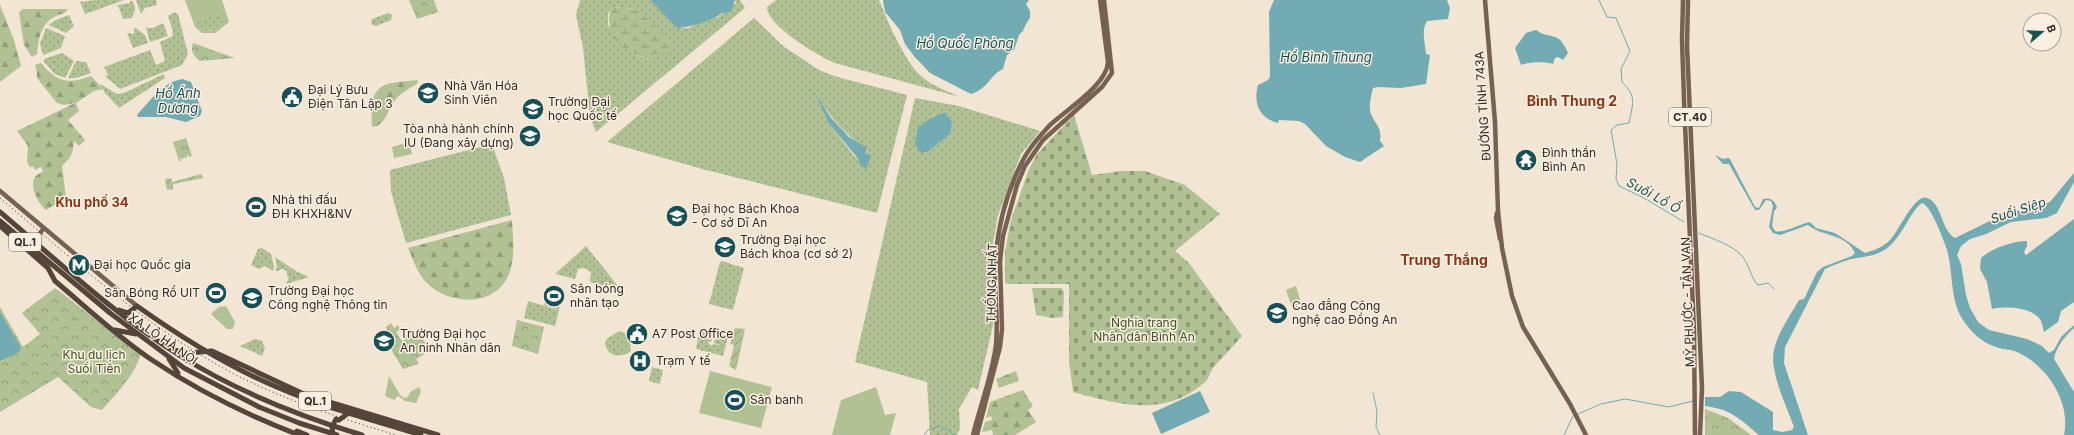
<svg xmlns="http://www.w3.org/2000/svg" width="2074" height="435" viewBox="0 0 2074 435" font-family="Inter,sans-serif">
<defs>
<pattern id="grass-dots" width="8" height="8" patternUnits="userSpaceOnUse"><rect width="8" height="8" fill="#b0c194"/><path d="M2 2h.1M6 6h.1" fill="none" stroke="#909d79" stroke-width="1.8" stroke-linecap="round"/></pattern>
<pattern id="forest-firs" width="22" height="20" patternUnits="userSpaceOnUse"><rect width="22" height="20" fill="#b0c194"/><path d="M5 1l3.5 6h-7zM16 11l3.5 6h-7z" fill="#909d79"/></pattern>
<pattern id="wetland-marsh" width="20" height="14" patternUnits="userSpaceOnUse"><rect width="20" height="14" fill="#b0c194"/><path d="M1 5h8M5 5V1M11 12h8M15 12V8" fill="none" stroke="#909d79"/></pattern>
<pattern id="cemetery-stones" width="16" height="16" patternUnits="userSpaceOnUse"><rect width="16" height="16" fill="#b0c194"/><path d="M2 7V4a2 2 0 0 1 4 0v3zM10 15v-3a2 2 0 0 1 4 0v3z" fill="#909d79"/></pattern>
<pattern id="park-crowns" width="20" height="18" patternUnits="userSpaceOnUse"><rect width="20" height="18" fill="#b0c194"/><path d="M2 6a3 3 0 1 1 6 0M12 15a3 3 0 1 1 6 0" fill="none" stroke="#909d79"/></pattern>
<pattern id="garden-furrows" width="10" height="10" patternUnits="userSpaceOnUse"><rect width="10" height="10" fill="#b0c194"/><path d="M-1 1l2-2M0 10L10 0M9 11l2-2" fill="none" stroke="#909d79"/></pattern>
</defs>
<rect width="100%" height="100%" fill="#f2e5d4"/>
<!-- grass -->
<path fill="url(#grass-dots)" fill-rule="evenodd" d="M96 0H124L85 14 80 2Z
M136 0H156L157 5 145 8 141 14Z
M580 0H650L677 28H689L697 23 718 17 736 3 735 0H740L745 8 596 132 590 116 583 48 576 15ZM612 7 635 9 669 39 668 53 656 54 647 60 628 51 608 25V14Z
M776 0H879C887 20 905 62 921 76 932 86 947 91 960 97L835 63C820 57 766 25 767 7Z
M130 1H133L135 9 132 18 123 19 118 5 130 3Z
M175 12 178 14 188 54 182 65 120 89 105 76 108 75 104 67 150 50 156 65 165 61 160 42 173 36 172 31H173L168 16Z
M222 13V23L215 30 207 31 201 28 196 21Z
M388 13 392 15 391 20 376 26 371 24 372 19Z
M69 15 74 26 66 33 49 25 56 20Z
M754 18 783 46 819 70 837 77 907 95 877 213 706 170 607 142ZM815 92C831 119 842 131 867 150L865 154 870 155 859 160 855 157 828 122Z
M163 23 168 36 150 42 146 28 147 26V28H153Z
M46 28 65 36 61 48 43 55 40 44Z
M136 28 145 35 148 43 133 48 127 33 134 34V29Z
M62 53 74 61 65 78 55 74 44 62V59Z
M76 61 86 62 91 73 76 78H68Z
M164 74 165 78 119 108 105 93 100 84 117 94 124 93Z
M915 98 959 106 1040 131 1021 154 998 215 991 254 993 325 978 390 972 387 959 409 960 428 957 435H930L927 382 855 362ZM945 112 952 122 951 133 929 151 918 127 929 119Z
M492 144 504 178 511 215 406 243 391 192 390 170Z
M586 246 618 286 620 290 590 282 591 272 584 268 578 269 575 279 555 274Z
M262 248 271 254 274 266 273 271 265 266 259 269 251 265 258 249Z
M275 257 296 271 309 277 286 284 289 277 287 276V271L282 269 278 271 275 270 277 267Z
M722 261 744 268 733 310 709 304 720 262Z
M528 301 559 310 555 326 524 318Z
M700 328 714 332 712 341 708 342 711 346 714 344 725 346 714 343 715 332 728 336 723 356 696 349Z
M619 331 625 333C629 339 632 344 630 352 620 358 607 357 605 343L608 338Z
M255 339 262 341 265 348 262 356 240 346Z
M652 367 663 370 660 384 649 381Z"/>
<!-- forest -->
<path fill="url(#forest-firs)" d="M0 5 14 40 21 66 0 82Z
M23 9H68C66 13 62 14 58 15 40 23 39 38 37 54L32 57 24 45 19 12Z
M41 63C57 82 67 85 91 76L103 89 94 91 76 103 79 111 68 120 85 140 79 146 74 141C72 155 73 155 62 166L66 198 46 210C38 204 29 186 35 177 36 175 41 173 43 171L41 167 35 170 33 166 30 167 27 161 28 146 17 131 75 103 64 105 57 103 37 78V72L35 65Z
M418 80 417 84C410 88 401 93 396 99 387 108 387 126 372 127 370 83 378 84 418 80Z
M512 220C513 239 516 261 507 278 492 308 447 304 427 283 418 275 413 259 408 248Z
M1016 371 1019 381 999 388 996 379Z
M1023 390 1033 406 1028 410 1036 422 1015 435H993L992 430 982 432 985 422 992 420 991 416 986 418 990 402Z"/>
<!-- wetland -->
<path fill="url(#wetland-marsh)" d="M612 7 635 9 643 14 669 39 671 43 668 54H656L647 60C641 56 633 54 627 50 613 41 604 23 612 7Z"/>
<!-- cemetery -->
<path fill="url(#cemetery-stones)" d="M1074 115 1092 175 1121 171H1145L1185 185 1220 214 1175 251 1189 263 1242 336C1233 347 1222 357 1213 368 1210 372 1209 378 1206 381 1166 418 1120 405 1073 392L1069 360V284H1007L1005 282V252L1011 220 1029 169 1037 154Z
M1032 288H1062L1064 292 1063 317 1052 318 1036 315Z"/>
<!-- park -->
<path fill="url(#park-crowns)" d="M409 0H434L438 12 417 19Z
M193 43 235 58 200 61C194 57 190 50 193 43Z
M186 138 192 156 189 157 188 154 187 157 182 159 180 157 181 161H179L173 142Z
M55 288 141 354C134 376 117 393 102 410L91 407 58 377 0 412V307L23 347 40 334 22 313Z
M517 320 544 327 538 354 512 346Z
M391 323 394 328 398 325 400 330 396 332 408 349 402 337 417 329 430 351 416 359 419 364 403 369 383 336 388 332 386 327Z
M1705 409 1728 418 1751 435H1705Z"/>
<!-- garden -->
<path fill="url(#garden-furrows)" d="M201 174 203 178 173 184V189L167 190 165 179 171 178 172 182Z
M735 328 745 329 736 370 729 366 734 345 730 344Z"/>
<!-- pitch -->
<path fill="#b0c194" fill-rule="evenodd" d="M185 0H222L229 22 215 33H202L195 27ZM222 13V23L215 30 207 31 201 28 197 21Z
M409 142 412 154 394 158 392 147Z
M549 285 564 289 559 310 544 305Z
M1296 286 1301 303 1292 307 1286 290Z
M226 306 235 322 233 329H227L211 314 219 307Z
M710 371 772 387 761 428 699 413Z
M389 376 400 395 404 398 408 397 410 392 419 387 421 392 416 403 405 401 398 396 394 400 385 396Z
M876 387 885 415 896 413 890 435H832L841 400Z"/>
<!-- water -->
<path fill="#72abb1" d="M650 0H735L731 12 722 13C715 20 687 28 677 28Z
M883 0H1029L1026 4 1030 11V18L1026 24 1023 31 1019 35 1014 50 1007 55 1003 69C990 75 988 89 971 94L930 73 914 56 905 44 900 30 885 12Z
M1274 0H1447L1450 8 1448 19 1427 21C1421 30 1425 43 1426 54L1430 55 1426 84 1401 88 1378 87 1373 88C1371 97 1368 106 1371 114 1376 126 1382 127 1380 141L1384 146 1360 162 1345 157 1326 146 1305 124 1299 121 1279 120 1278 123C1259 118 1253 103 1258 85L1268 80 1270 77 1269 12Z
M1536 30C1551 41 1558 29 1568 53L1563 60 1558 57 1555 58 1553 64C1546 61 1527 62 1521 65L1515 48 1526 33Z
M182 79 191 82 202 111 200 116 186 122 166 117H138L137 115C150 101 162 83 182 79Z
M814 91 831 118 849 137 867 148 865 154 871 155 866 169 860 165 859 160 828 122Z
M945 112 952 122 951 133 929 151 921 153 915 144 918 127 929 119Z
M1715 155 1723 159 1728 158 1730 159 1755 207 1759 208 1763 199C1771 197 1775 201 1777 208L1774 211 1772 226 1775 231C1783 234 1799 224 1810 222L1816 228 1835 233 1865 253C1875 250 1883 247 1890 240 1899 231 1915 193 1927 198 1943 204 1940 229 1955 238L1992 220 2000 214 2012 210 2022 211 2050 202 2074 173V182L2057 213 2046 218 2011 222 1986 234 1970 239 1961 246 1957 255 1961 264 1966 295 1970 308 1978 322 1989 330 2027 339 2042 346 2049 353 2054 350 2061 337 2074 325V328C2065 336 2056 347 2054 359L2074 392V435H2064C2071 403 2048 367 2019 353 2012 349 2006 350 1999 348 1984 344 1974 335 1965 323 1949 301 1954 275 1947 250 1944 241 1931 205 1922 203 1912 208 1902 238 1886 249 1873 258 1859 256 1845 261 1838 263 1831 266 1825 269L1785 347 1784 363 1808 435H1759C1738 418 1733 410 1705 406V397H1720L1729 391 1741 392 1773 412V430L1782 432 1792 430 1794 427C1787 407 1769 371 1774 350 1778 332 1790 316 1799 300L1804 299 1817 272 1823 267 1852 256 1855 253C1846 233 1822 237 1808 225L1780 235 1773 233 1769 227 1773 206 1771 201 1766 200 1759 210H1755L1729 164H1723Z
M2074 219V302L2061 311 2058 322 2044 332C2042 326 2043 322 2038 317 2028 307 2005 306 1992 309L1987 282 1980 269 1981 258C1992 248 2013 241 2027 241V246L2024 252 2026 255Z
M0 312 20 346V351L0 361Z
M1200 391 1210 412 1161 434 1152 413Z"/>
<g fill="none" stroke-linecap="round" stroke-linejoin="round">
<!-- stream -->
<path stroke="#72abb1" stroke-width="1" d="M1599 0 1607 17 1616 18 1630 51 1621 69 1622 82C1638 97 1632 105 1629 123L1617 125 1611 130 1617 164 1616 179 1619 186 1644 198 1684 222
M1699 233C1713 239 1733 245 1743 257 1749 265 1752 280 1758 285L1768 283 1774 289
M1373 393 1377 411 1376 427 1380 435
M1578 414 1601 404 1625 399 1669 407 1693 401
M924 435 928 430 939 426 950 431 953 435
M1564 435 1573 416"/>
<!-- major -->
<path stroke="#776153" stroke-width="4.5" d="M1485 0 1495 122 1498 211 1502 248 1512 296 1523 327 1570 404 1586 435
M1683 0 1682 40 1684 100 1694 331 1695 435
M1688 0 1687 46 1702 388 1700 435
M0 191 137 306
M1497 213 1496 218 1500 239
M34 241 44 228
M973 435C980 406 993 373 996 344 998 325 996 306 995 287 994 245 1002 202 1021 164 1028 149 1039 137 1050 125 1066 110 1107 85 1108 62L1100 0
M977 435 1000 347 1002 329 1000 261 1003 236 1017 185 1025 166 1043 140 1102 87 1112 73 1104 0"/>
<!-- highway -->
<path stroke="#55443a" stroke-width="5" d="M0 212C59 262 116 316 182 357 238 392 299 416 362 435
M0 221 110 313 184 368 259 407 299 423 337 435
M0 226 48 268 55 281C86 307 119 338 152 360 198 391 247 415 299 435
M119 310 128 313 137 306C182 338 228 367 279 388 325 408 374 420 421 435
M115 330 136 334
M174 350 188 353 212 351 306 395 438 435
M169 359 178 373
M339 420 350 412
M297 431 307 435"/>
<!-- rail -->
<path stroke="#342924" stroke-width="1" stroke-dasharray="1 3" stroke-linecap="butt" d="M0 198C76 262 150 331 240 377 290 402 343 419 396 435"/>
<!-- highway-bridge -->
<path stroke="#55443a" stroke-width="5" d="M333 435 332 427 336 419"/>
</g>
<!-- icons -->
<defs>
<g id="university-disc" transform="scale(1.15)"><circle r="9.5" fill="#175057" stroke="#faefe0"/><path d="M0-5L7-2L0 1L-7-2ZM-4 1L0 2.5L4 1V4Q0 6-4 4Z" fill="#fff"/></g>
<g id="civic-disc" transform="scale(1.15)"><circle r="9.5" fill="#175057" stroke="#faefe0"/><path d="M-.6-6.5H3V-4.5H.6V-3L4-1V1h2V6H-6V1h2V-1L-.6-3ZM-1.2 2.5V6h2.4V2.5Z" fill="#fff"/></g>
<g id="temple-disc" transform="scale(1.15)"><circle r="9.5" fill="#175057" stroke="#faefe0"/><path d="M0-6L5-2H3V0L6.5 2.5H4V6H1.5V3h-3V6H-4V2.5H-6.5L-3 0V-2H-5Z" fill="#fff"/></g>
<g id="stadium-disc" transform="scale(1.15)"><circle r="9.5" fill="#175057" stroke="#faefe0"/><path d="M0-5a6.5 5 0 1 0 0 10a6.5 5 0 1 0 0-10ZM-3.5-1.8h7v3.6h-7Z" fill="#fff"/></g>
<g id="metro-disc" transform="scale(1.15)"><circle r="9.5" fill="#175057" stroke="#faefe0"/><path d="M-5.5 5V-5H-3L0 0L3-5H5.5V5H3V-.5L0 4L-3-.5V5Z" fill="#fff"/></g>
<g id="hospital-disc" transform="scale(1.15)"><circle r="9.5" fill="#175057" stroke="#faefe0"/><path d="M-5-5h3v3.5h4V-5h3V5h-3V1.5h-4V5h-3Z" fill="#fff"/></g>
</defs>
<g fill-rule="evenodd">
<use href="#university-disc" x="428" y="93"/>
<use href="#civic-disc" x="292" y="97"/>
<use href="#university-disc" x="533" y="109"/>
<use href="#university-disc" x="530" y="136"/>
<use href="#temple-disc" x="1526" y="160"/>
<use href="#stadium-disc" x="256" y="207"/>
<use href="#university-disc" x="677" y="216"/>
<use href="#university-disc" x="725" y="247"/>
<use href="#metro-disc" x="79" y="265"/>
<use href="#stadium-disc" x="216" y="293"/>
<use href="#stadium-disc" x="554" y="296"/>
<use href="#university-disc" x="252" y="298"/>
<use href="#university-disc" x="1277" y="313"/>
<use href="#civic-disc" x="637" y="334"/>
<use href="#university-disc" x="384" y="341"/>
<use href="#hospital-disc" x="640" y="361"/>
<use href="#stadium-disc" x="735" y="400"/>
</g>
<g text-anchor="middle" stroke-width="3" stroke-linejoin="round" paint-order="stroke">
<!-- shield labels -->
<g fill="#faefe0" stroke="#6f645c" stroke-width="1">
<rect x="1669" y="108" width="42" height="18" rx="3"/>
<rect x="9" y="233" width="32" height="18" rx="3"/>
<rect x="299" y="392" width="32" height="18" rx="3"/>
</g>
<g font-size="11" font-weight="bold" fill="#342924">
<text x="1690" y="121">CT.40</text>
<text x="25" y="246">QL.1</text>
<text x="315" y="405">QL.1</text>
</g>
<!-- poi labels -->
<g font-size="12" fill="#342924" stroke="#faefe0" text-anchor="start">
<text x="444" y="90">Nhà Văn Hóa<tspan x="444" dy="14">Sinh Viên</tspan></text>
<text x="308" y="94">Đại Lý Bưu<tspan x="308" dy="14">Điện Tân Lập 3</tspan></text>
<text x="548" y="106">Trường Đại<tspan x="548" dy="14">học Quốc tế</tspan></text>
<text x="514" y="133" text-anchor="end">Tòa nhà hành chính<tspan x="514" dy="14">IU (Đang xây dựng)</tspan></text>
<text x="1542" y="157">Đình thần<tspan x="1542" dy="14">Bình An</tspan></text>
<text x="272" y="204">Nhà thi đấu<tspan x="272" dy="14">ĐH KHXH&amp;NV</tspan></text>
<text x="692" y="213">Đại học Bách Khoa<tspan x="692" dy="14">- Cơ sở Dĩ An</tspan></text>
<text x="740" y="244">Trường Đại học<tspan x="740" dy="14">Bách khoa (cơ sở 2)</tspan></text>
<text x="94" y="269">Đại học Quốc gia</text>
<text x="570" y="293">Sân bóng<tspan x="570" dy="14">nhân tạo</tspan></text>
<text x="268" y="295">Trường Đại học<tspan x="268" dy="14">Công nghệ Thông tin</tspan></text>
<text x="200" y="297" text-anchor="end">Sân Bóng Rổ UIT</text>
<text x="1292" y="310">Cao đẳng Công<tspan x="1292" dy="14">nghệ cao Đồng An</tspan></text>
<text x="400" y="338">Trường Đại học<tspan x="400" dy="14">An ninh Nhân dân</tspan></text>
<text x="652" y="338">A7 Post Office</text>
<text x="656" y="365">Trạm Y tế</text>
<text x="750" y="404">Sân banh</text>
</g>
<!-- street labels -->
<g font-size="12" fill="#342924" stroke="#faefe0">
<text transform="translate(1483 106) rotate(-94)" y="4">ĐƯỜNG TỈNH 743A</text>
<text transform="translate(992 283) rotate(-89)" y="4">THỐNG NHẤT</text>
<text transform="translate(1688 302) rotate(-92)" y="4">MỸ PHƯỚC - TÂN VẠN</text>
<text transform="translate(163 339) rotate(35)" y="4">XA LỘ HÀ NỘI</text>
</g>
<!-- park labels -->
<g font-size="12" fill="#405326" stroke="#faefe0">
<text x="1144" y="327">Nghĩa trang<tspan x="1144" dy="14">Nhân dân Bình An</tspan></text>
<text x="94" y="359">Khu du lịch<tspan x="94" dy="14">Suối Tiên</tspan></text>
</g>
<!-- water labels -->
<g font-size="13" font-style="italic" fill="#175057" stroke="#faefe0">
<text x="965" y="48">Hồ Quốc Phòng</text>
<text x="1326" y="62">Hồ Bình Thung</text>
<text x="178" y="98">Hồ Ánh<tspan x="178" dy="15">Dương</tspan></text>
<text transform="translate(1654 195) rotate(29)" y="5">Suối Lồ Ồ</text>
<text transform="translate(2018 210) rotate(-18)" y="5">Suối Siệp</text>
</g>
<!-- neighbourhood labels -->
<g font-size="13" font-weight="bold" fill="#883818" stroke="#faefe0">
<text x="92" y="207">Khu phố 34</text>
</g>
<!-- quarter labels -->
<g font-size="14" font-weight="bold" fill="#883818" stroke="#faefe0">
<text x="1572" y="106">Bình Thung 2</text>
<text x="1444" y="265">Trung Thắng</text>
</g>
</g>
<!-- north arrow -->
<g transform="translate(2042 32) rotate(71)"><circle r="19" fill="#faefe0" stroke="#aba095"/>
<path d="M0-3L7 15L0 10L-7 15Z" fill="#175057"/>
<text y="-6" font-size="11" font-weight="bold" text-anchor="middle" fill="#342924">B</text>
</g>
</svg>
